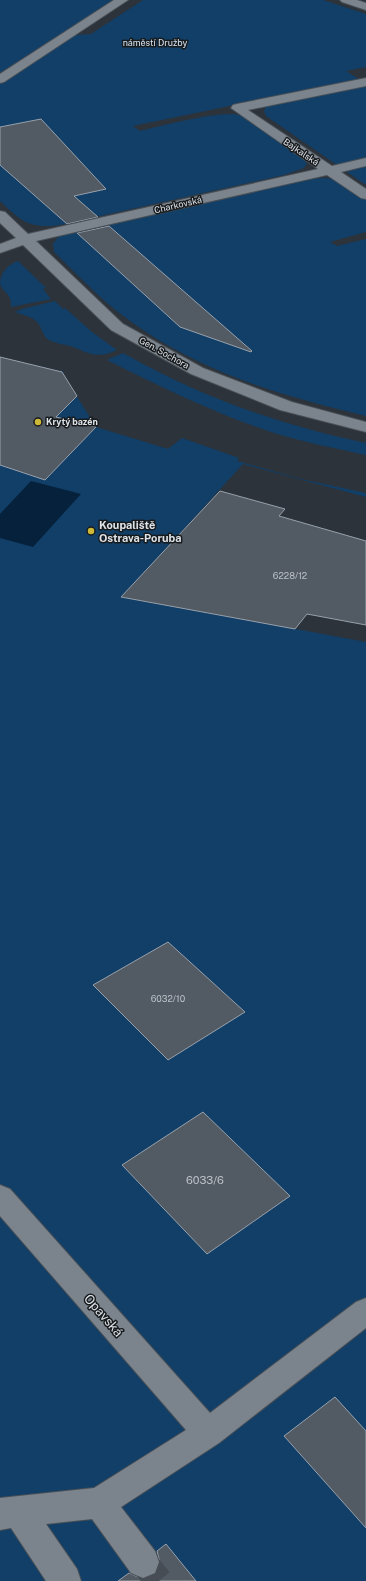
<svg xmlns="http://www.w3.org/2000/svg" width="366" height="1581" viewBox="0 0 366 1581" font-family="'Public Sans',sans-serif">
<rect width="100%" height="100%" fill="#2c333b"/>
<!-- green -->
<path fill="#113f68" d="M0 0H114L0 73Z
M143 0H323L366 14V67L346 71 359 79 133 126 140 131C161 126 222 110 239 115 259 121 286 144 303 156L307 163 304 168 284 175 60 225C29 229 21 221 0 201V83L75 35 91 34Z
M366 84V185L266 116 264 111 266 106Z
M326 178 337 180 366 197V232L330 242 337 246 366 239V416C298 400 230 381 169 346 151 336 134 324 118 312 96 295 74 271 54 252L53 244 59 236 70 232 306 179Z
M18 261 46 288 43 289 51 299 11 307C12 293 4 294 0 284 0 272 9 264 18 261Z
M55 301 63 309 65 308 92 332 117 350C98 359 91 354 73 347 65 344 56 344 49 340 42 336 42 327 37 322 32 316 22 315 15 312L22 309Z
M123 353C201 397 279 425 366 443V455C334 448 302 442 271 432 214 413 161 387 107 360Z
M0 357 64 372 63 374 96 427 168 449 182 438 239 458 237 461 244 463 301 479 366 493V497L243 464 122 597 366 642V1581H0Z"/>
<!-- water -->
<path fill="#06213b" d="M31 481 81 494 33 547 0 538V514Z"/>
<!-- building -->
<path fill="#525a63" stroke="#98a1ab" d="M41 119 106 189 74 196 98 217 67 224 0 165V127Z
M109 226 252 351 251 352 180 327 77 233Z
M0 357 62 372 77 396 56 417 96 427 45 480 0 465Z
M220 491 285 509 279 516 366 541V625L307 614 295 629 121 597Z
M168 942 245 1012 168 1060 93 985Z
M203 1112 290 1196 207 1254 122 1165Z
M335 1397 366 1431V1528L284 1436Z
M166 1544 196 1581H118L129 1573 142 1579 156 1574 160 1563 157 1551Z"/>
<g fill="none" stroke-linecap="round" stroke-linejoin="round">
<!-- minor-tunnel -->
<path stroke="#474d55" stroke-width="28" stroke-dasharray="28 14" stroke-linecap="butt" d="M143 1562 159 1581"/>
<!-- minor casing -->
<g stroke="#494f55" stroke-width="2">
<path id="minor" d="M114 0H128L4 82 0 83V74Z
M340 0H357L366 3V10L342 2Z
M366 78V86L248 110 332 166 366 158V166L341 172 366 189V199L361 198 327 175 36 241 123 324 203 368 292 402 366 422V432L280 410 191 374 111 330 23 245 0 253V244L16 238 0 223V211L5 212 28 234 318 169 231 108 233 105 237 104Z
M0 1185 10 1189 210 1413 356 1302 366 1298V1328L219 1443 121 1507 155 1551 159 1562 155 1573 143 1578 131 1573 92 1519 46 1524 77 1569 81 1581H46L11 1528 0 1530V1498L94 1488 186 1430 0 1216Z"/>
</g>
<!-- minor -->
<use href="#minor" fill="#7b848d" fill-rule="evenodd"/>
</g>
<!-- markers -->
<g fill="#cdb938" stroke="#171b1e" stroke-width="1.5">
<circle cx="38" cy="422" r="4"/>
<circle cx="91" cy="531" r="4"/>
</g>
<g text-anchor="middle" stroke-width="3" stroke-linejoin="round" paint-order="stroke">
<!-- far-park labels -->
<g font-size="9" fill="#d6e4f3" stroke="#171b1e">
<text x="155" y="46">náměstí Družby</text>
</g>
<!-- far-street labels -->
<g font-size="9" fill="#dee3e8" stroke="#171b1e">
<text transform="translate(301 152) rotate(34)" y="3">Bajkalská</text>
<text transform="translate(178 205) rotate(-13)" y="3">Charkovská</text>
<text transform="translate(164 353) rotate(29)" y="3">Gen. Sochora</text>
</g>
<!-- far-poi labels -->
<g font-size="9" font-weight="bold" fill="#dee3e8" stroke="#171b1e" text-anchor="start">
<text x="46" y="425">Krytý bazén</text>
</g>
<!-- number labels -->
<g font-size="9" fill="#bbc1c7">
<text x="290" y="579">6228/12</text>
<text x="168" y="1002">6032/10</text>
</g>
<!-- poi labels -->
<g font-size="11" font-weight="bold" fill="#dee3e8" stroke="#171b1e" text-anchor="start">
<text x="99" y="529">Koupaliště<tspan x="99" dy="13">Ostrava-Poruba</tspan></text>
</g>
<!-- near-number labels -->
<g font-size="11" fill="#bbc1c7">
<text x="205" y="1184">6033/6</text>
</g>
<!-- near-street labels -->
<g font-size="13" fill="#dee3e8" stroke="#171b1e">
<text transform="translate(104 1315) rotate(49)" y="5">Opavská</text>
</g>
</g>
</svg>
